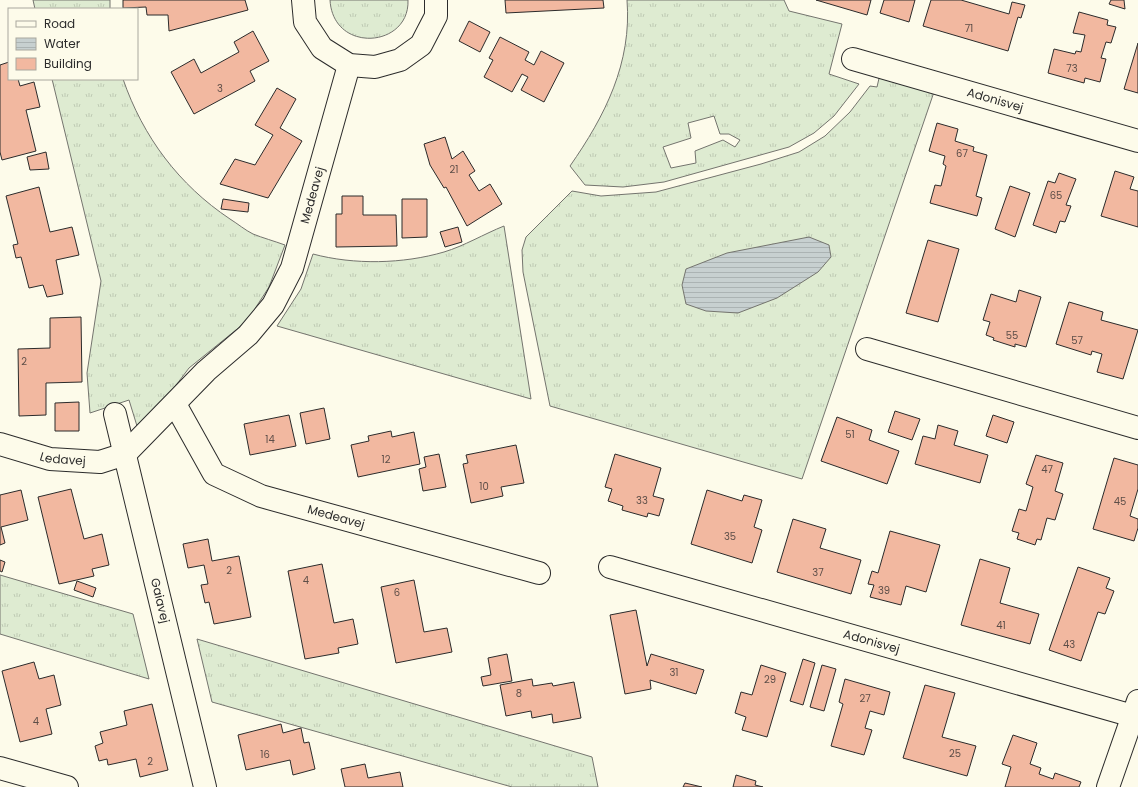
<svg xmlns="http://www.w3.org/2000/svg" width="1138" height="787" viewBox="0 0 1138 787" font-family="Poppins,sans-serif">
<defs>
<pattern id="grass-tufts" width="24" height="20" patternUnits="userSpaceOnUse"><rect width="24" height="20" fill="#deebd1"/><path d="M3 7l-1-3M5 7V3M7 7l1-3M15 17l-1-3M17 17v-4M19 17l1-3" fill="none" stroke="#bfcab4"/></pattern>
<pattern id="water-rules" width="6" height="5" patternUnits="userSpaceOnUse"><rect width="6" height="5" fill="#c7d0d0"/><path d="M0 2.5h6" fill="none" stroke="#abb3b3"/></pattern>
</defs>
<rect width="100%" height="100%" fill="#fdfbea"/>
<!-- grass -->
<path fill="url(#grass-tufts)" stroke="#74746e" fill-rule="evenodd" d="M33 0H110V9H35Z
M330 0H408C410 48 333 54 330 0Z
M627 0H784L789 11 842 24 829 74 859 84 834 116 814 133 789 147 664 182 623 187 585 185 570 166C605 116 632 63 627 0ZM714 116 720 134H729L740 140 735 147 723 140 695 151 696 163 671 168 663 147 691 138 688 123Z
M880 74 935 89 802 479 550 406 523 272 522 250 526 237 572 191 601 196 656 192 761 164 799 152 825 136 850 112 870 86 877 87Z
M52 79H123C143 137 179 185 230 219 238 224 245 230 253 234 263 238 274 241 285 245L269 287 247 321 189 368 164 401 137 426 129 400 90 413 87 373 101 281Z
M504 226 531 399 277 326 301 289 313 254C354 265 403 264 444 252 464 246 484 234 504 226Z
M0 575 133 614 149 679 0 634Z
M197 639 592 757 598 787H512L212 702Z"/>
<!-- water -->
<path fill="url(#water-rules)" stroke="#74746e" d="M809 237 829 245 831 257 818 272 777 298 738 313 706 311 686 304 682 285 686 269 727 253Z"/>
<!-- building -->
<path fill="#f2b8a0" stroke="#2b2b2b" d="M123 0H245L248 10 169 31 168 15H147L146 7 123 8Z
M505 0H603L604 8 506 13Z
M816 0H871L867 15Z
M884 0H915L909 22 880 13Z
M931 0H961L1009 14 1012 2 1025 5 1021 18 1018 17 1008 51 923 26Z
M1111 0H1124L1125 9 1109 4Z
M1079 12 1108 20 1107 25 1116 27 1111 43 1106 42 1101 58 1106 59 1100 82 1085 78 1084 83 1048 73 1054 49 1075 54 1076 51 1081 52 1085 35 1073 33Z
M469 21 490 32 480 52 459 41Z
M253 31 269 61 250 71 255 81 194 114 171 72 194 59 201 73 239 52 234 42Z
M500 37 529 52 525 60 534 65 541 51 564 63 544 102 521 90 528 77 522 74 512 92 484 77 493 60 489 58Z
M1138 43V93L1124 89Z
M9 62V79H18L20 86 34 82 40 107 26 110 36 151 2 160 0 152V65Z
M277 88 296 99 280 128 302 141 268 198 220 184 235 159 255 165 273 135 255 125Z
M937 123 958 129 955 141 974 147 973 151 987 155 976 196 982 198 977 216 930 203 935 185 941 186 946 166 943 164 945 156 929 151Z
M445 137 452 159 463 151 475 171 469 175 479 191 490 184 502 204 467 226 446 187 444 188 430 165 424 144Z
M46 152 49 169 30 170 27 157Z
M1115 171 1134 177 1130 189 1138 191V227L1101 216Z
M1059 173 1076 179 1066 205 1071 206 1065 222 1060 221 1056 233 1033 225 1048 181 1055 183Z
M1010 186 1030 193 1015 237 995 229Z
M39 187 50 232 72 227 79 255 56 260 63 294 47 297 43 285 29 288 21 257 16 258 13 245 18 244 6 196Z
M342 196H363V215H396L397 246 336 247V214H342Z
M223 199 249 203 248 212 221 209Z
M402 199H427V237L402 238Z
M458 227 462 242 445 247 440 232Z
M928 240 959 249 938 322 906 313Z
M1019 290 1041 297 1026 347 1015 344V347L993 340 994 338 986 335 990 322 983 320 991 294 1016 302Z
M1069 302 1103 312 1101 320 1138 330 1123 379 1097 372 1102 354 1092 351 1091 355 1056 344Z
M81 317 82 382 46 383V415L19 416 18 349 50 348V318Z
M79 402V431H55V403Z
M324 408 330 439 306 444 300 413Z
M895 411 920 419 912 440 888 432Z
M289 415 296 446 250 455 244 424Z
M993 415 1014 422 1007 443 986 436Z
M837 417 872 430 869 440 899 451 887 484 821 461Z
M938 425 958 431 954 445 988 455 980 483 915 464 923 436 935 439Z
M391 431 392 437 414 432 420 464 358 477 351 445 369 441 368 436Z
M516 445 524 483 501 487 503 496 471 503 463 464 468 463 466 455Z
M439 454 446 487 423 491 419 469 426 467 424 457Z
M615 454 661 468 653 496 664 499 659 516 648 513 647 517 622 510 623 506 608 501 612 489 605 487Z
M1036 455 1063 463 1055 491 1063 494 1055 520 1047 518 1041 540 1037 539 1035 545 1017 539 1019 533 1012 531 1019 509 1026 511 1033 487 1026 484Z
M1114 458 1138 465V489L1130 516 1138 519V528L1134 541 1093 529Z
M71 489 84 539 102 534 109 565 92 569 94 576 59 584 38 497Z
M21 490 28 520 1 527 5 543 0 545V495Z
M707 490 742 501 744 495 762 500 754 527 762 530 752 563 691 544Z
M793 519 826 529 820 548 861 560 851 594 777 572Z
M890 531 940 545 926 592 906 586 901 605 870 597 874 585 868 584 872 571 878 573Z
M208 539 212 561 239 556 251 617 214 624 209 602 205 603 201 585 208 584 204 565 188 568 183 544Z
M980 559 1010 568 1000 603 1039 614 1030 644 961 625Z
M0 560 5 562 2 572 0 571Z
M322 564 334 623 353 619 358 644 338 648 339 653 305 659 288 571Z
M1078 567 1110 578 1106 588 1114 591 1105 614 1098 612 1081 661 1049 650Z
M414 580 424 632 447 628 452 652 396 663 381 587Z
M77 581 96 588 93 597 74 590Z
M636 610 647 666 651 654 704 670 696 694 650 680 651 689 625 694 610 615Z
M507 654 512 681 483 686 481 677 491 675 488 658Z
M803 659 815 663 803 705 790 701Z
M34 662 39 679 54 675 61 705 46 709 52 734 20 742 2 671Z
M761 665 786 673 767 737 742 730 746 717 735 713 741 692 752 695Z
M822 665 836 669 824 711 810 707Z
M532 679 533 686 552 683 553 686 574 682 581 718 553 723 552 714 532 718 531 711 506 716 500 685Z
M845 679 890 692 884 715 870 711 865 728 872 730 864 755 831 746 843 704 839 702Z
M925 685 955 693 942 737 976 746 967 776 903 758Z
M152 704 168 770 140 777 136 759 108 765 107 759 99 761 95 746 103 743 100 732 127 725 124 711Z
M281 724 283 733 301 728 304 743 309 742 315 769 293 775 290 760 246 770 238 735Z
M1013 735 1037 743 1030 764 1041 768 1039 774 1053 779 1055 773 1081 782 1079 787H1005L1011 767 1002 764Z
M365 764 368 778 400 772 403 787H345L341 769Z
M736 775 756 781 755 785 763 787H733Z
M685 783 702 787H683Z"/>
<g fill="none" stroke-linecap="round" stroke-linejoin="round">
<!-- minor casing -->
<g stroke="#2b2b2b" stroke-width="24">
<g id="minor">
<path d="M303 0 305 22 322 48 349 65 375 67 400 60 421 45 436 16V0"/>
<path id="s1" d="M853 59 1138 141"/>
<path d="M867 349 1138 428"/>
<path id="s2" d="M175 404 214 474 261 496 539 573"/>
<path id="s3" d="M115 414 205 787"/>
<path id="s4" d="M0 444 50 459 100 462 125 454 206 371 248 335 273 305 292 268 349 65"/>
<path id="s5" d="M610 567 1133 716"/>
<path d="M0 768 67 787"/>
<path d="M1108 787 1138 701"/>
</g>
</g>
<!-- minor -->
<use href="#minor" stroke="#fdfbea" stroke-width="22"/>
</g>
<g text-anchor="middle" stroke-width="3" stroke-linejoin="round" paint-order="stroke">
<!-- number labels -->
<g font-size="10" fill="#5d4e48">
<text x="969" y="32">71</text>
<text x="1072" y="72">73</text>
<text x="220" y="92">3</text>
<text x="962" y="157">67</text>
<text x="454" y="173">21</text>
<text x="1056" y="199">65</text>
<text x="1012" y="339">55</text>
<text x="1077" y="344">57</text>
<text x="24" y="365">2</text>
<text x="850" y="438">51</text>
<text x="270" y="443">14</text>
<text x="386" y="463">12</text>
<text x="1047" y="473">47</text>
<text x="484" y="490">10</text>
<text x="642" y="504">33</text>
<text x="1120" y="505">45</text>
<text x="730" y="540">35</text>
<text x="229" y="574">2</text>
<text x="818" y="576">37</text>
<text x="306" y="584">4</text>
<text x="884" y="594">39</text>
<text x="397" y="596">6</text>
<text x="1001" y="629">41</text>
<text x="1069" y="648">43</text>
<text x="674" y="676">31</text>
<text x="770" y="683">29</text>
<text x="519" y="697">8</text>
<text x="865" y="702">27</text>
<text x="36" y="725">4</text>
<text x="955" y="757">25</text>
<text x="265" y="758">16</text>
<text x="150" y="765">2</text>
</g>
<!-- street labels -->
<g font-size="12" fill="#2b2b2b" stroke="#fdfbea">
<text dy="4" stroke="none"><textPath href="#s1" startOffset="148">Adonisvej</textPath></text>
<text dy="4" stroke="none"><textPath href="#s4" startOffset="456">Medeavej</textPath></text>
<text dy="4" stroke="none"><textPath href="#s4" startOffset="65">Ledavej</textPath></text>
<text dy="4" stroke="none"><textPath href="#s2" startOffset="210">Medeavej</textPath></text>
<text dy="4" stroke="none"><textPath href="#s3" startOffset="192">Gaiavej</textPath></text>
<text dy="4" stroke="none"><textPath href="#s5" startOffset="272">Adonisvej</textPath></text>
</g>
</g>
<!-- legend -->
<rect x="8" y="8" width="130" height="72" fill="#fdfbea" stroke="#a9a89e"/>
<rect x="16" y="21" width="20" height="6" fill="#fdfbea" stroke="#a9a89e"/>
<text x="44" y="28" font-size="12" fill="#2b2b2b">Road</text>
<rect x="16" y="38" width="20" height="12" fill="url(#water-rules)" stroke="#a9a89e"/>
<text x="44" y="48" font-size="12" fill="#2b2b2b">Water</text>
<rect x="16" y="58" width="20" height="12" fill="#f2b8a0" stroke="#a9a89e"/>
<text x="44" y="68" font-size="12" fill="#2b2b2b">Building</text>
</svg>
